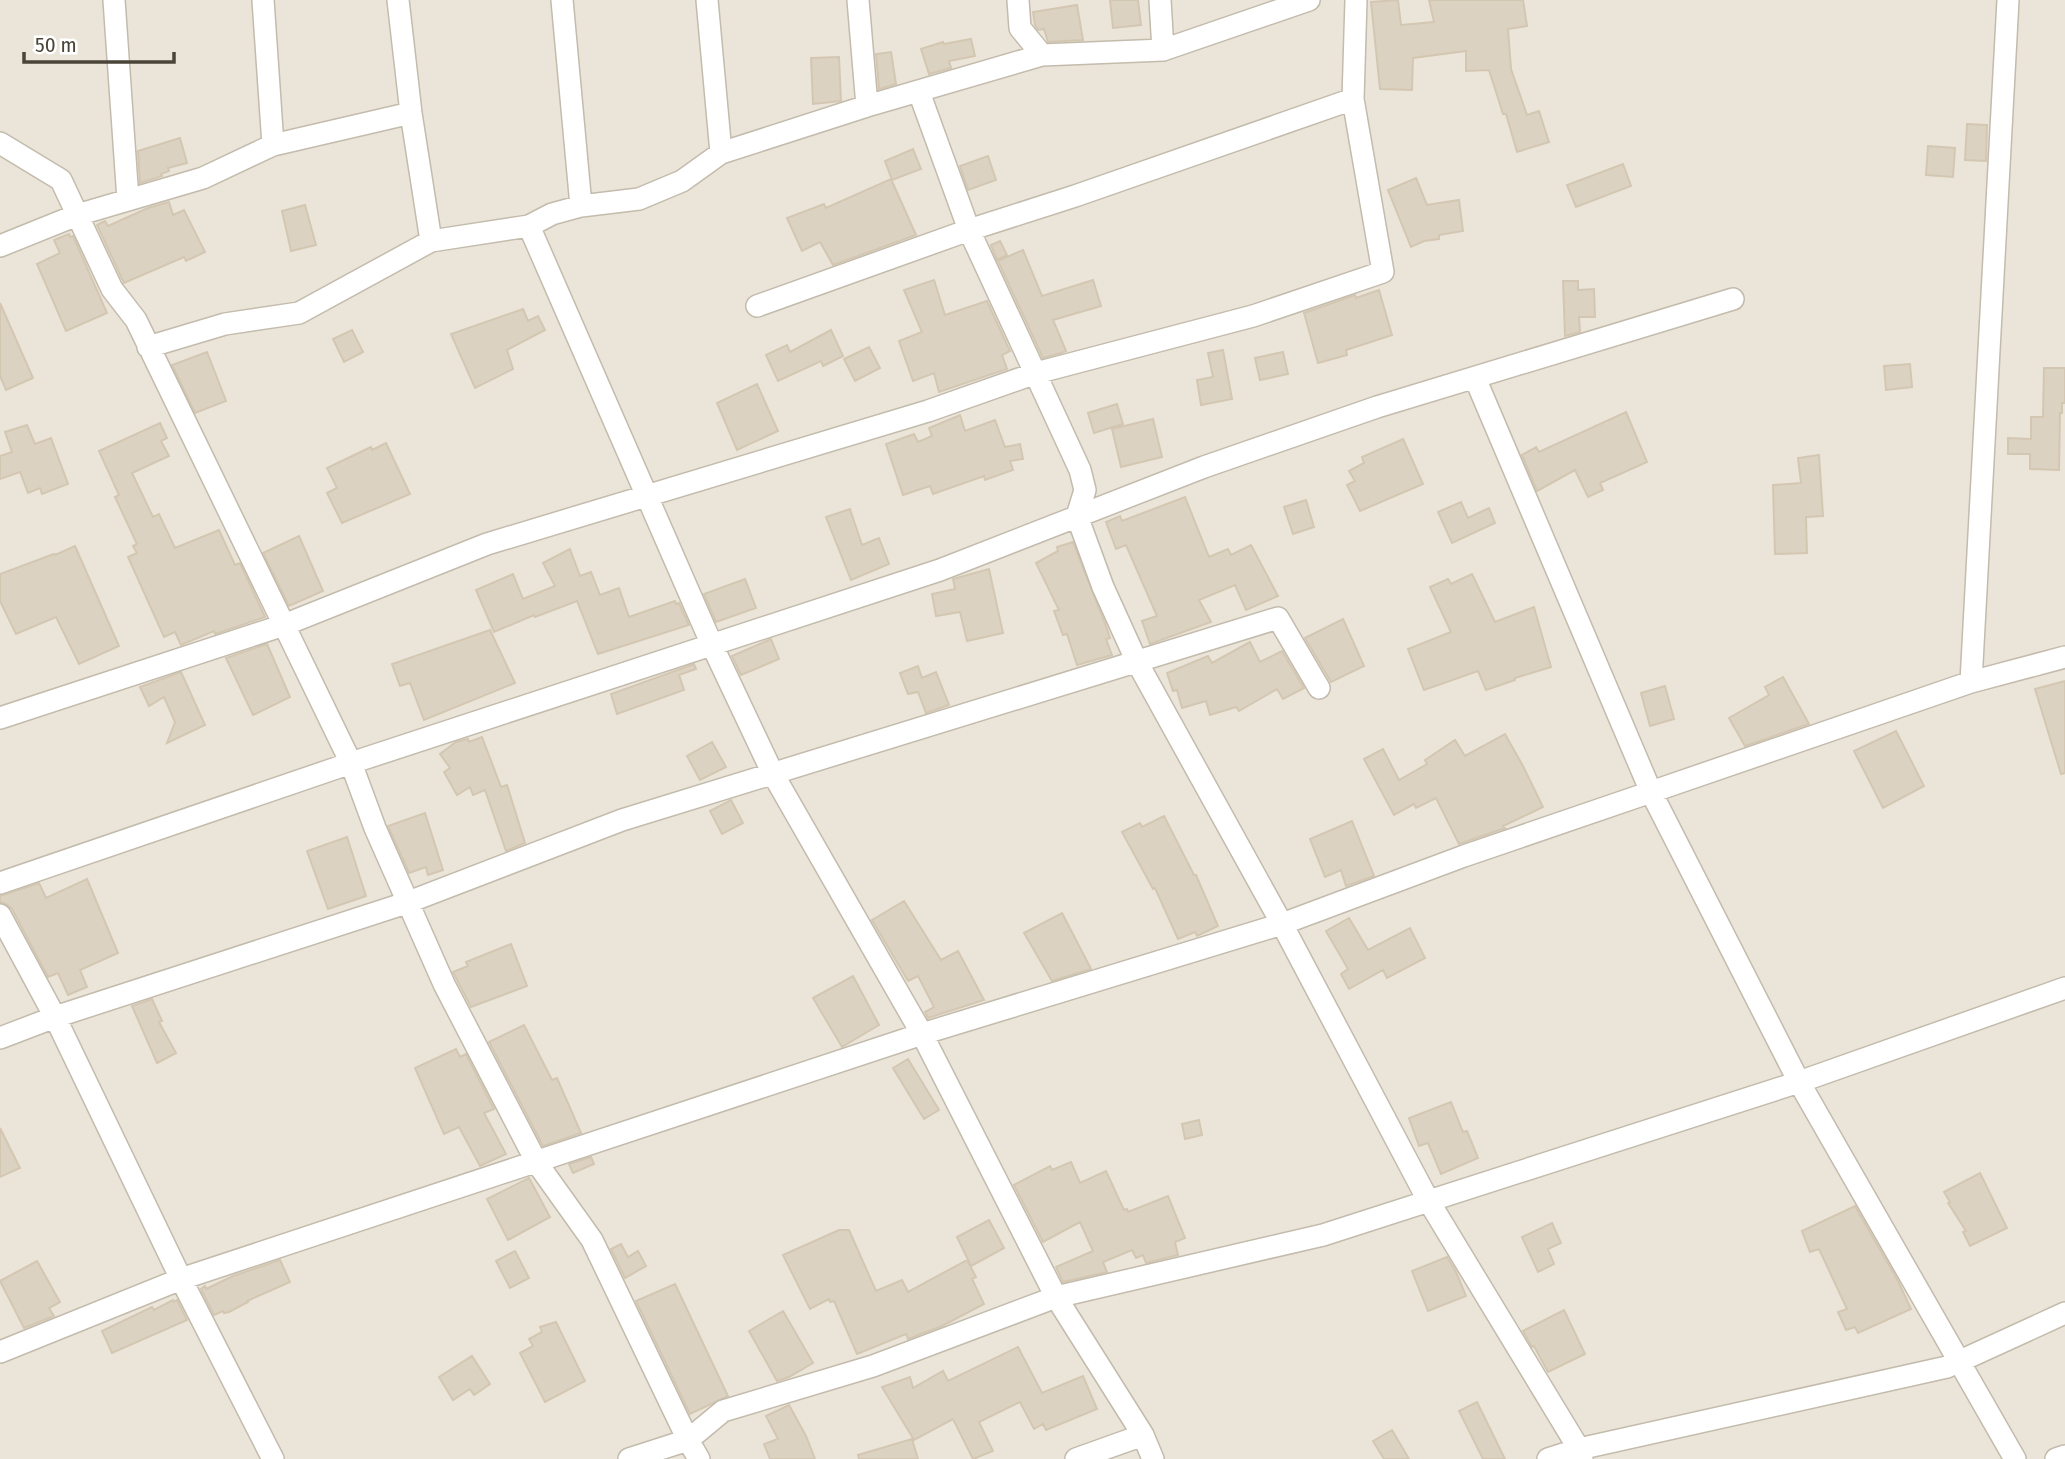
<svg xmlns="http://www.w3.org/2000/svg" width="2065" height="1459" viewBox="0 0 2065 1459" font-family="'Fira Sans Condensed',sans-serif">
<rect width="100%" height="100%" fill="#f6f3eb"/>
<!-- residential -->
<path fill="#ebe5d9" d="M0 0H2065V1459H0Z"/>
<!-- building -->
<path fill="#dcd2c2" stroke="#d4c7b2" stroke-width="2" d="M1110 0H1138L1141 25 1113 28Z
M1398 0 1401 25 1434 22 1429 0H1523L1527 26 1508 29 1511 69 1527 115 1539 111 1549 142 1517 152 1506 114H1503L1489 70 1466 71V51L1413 58 1412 90 1380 89 1371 2Z
M1077 5 1083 40 1048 42 1044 29 1038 30 1035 25 1033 12Z
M971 39 975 56 949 61 951 68 929 74 921 49 943 42 944 44Z
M891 52 896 84 879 89 876 54Z
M839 57 841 101 813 104 811 58Z
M1967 124 1987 125 1986 161 1965 160Z
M180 138 187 163 168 168 169 171 161 174 162 176 140 183 138 151Z
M1928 146 1955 148 1953 177 1926 175Z
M913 149 921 169 892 180 885 161Z
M988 156 996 180 968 190 960 166Z
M1623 164 1631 186 1576 207 1567 185Z
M1416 178 1427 205 1459 200 1463 231 1439 235V239L1424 241 1411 247 1388 190Z
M891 179 916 235 833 265 820 242 802 251 787 218 824 204 826 208Z
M169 202 173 215 184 210 205 252 186 261 184 257 124 283 97 225 105 221 108 226 148 208Z
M305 205 316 245 291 251 282 211Z
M69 234 70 237 73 236 107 313 66 331 37 264 60 253 54 240Z
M1000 241 1007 255 997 260 991 245Z
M1023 250 1042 296 1093 280 1101 306 1053 320 1066 351 1061 353 1043 358 998 261Z
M934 280 945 315 987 301 1010 351 1002 355 1007 369 939 392 934 373 913 381 899 341 922 332 904 290Z
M1563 281H1578V290L1594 289 1595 317H1579L1580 332 1565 336Z
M1379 290 1392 335 1346 350 1347 355 1318 363 1304 313 1355 295 1356 298Z
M0 303 33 378 6 390 0 376Z
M523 309 528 321 538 316 545 330 507 350 513 369 475 388 451 334Z
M352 330 363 352 344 362 333 339Z
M831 330 843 356 823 366 821 361 778 381 766 355 787 345 790 352Z
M869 347 880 368 855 381 844 359Z
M1223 350 1232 399 1201 405 1197 380 1213 377 1208 353Z
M207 352 226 401 195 413 172 365Z
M1283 352 1288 374 1260 380 1255 358Z
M1910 364 1912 387 1886 390 1884 366Z
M2044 368H2065V403H2062V413H2060L2059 470 2030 469V454H2008V438L2031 439V417H2043Z
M757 384 778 431 737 450 717 403Z
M1117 404 1123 424 1094 433 1088 413Z
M1626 412 1647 462 1600 483 1603 490 1588 497 1575 470 1537 491 1522 455 1536 447 1539 452Z
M960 415 965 431 995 420 1005 447 1020 444 1023 459 1010 461 1013 470 985 480 984 476 933 494 930 486 903 495 886 444 914 434 918 442 932 436 929 428Z
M1153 419 1162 457 1121 467 1112 429Z
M160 423 167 438 161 441 169 456 132 473 153 517 159 514 175 548 219 530 235 565 240 563 265 617 215 634 214 631 181 645 175 632 164 637 128 557 137 553 133 546 137 544 115 497 119 495 99 451Z
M27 425 35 444 51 438 68 484 42 494 40 488 28 493 20 472 0 479V456L12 452 5 432Z
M1403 439 1423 484 1360 511 1347 485 1355 481 1349 471 1364 463 1362 457Z
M386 443 410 494 342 523 327 493 337 488 327 468 371 447 372 450Z
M1819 455 1823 516 1806 517 1807 553 1775 554 1773 485 1801 483 1798 458Z
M1185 497 1209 557 1228 549 1231 555 1251 545 1278 596 1246 610 1235 585 1199 600 1211 622 1150 644 1142 621 1157 616 1126 545 1116 549 1106 522 1120 516 1122 521Z
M1306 500 1314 527 1293 534 1284 507Z
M1461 502 1468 518 1489 508 1495 523 1452 543 1438 512Z
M850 509 862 545 879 538 889 564 851 580 826 517Z
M299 536 323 591 289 606 263 553Z
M1073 542 1106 626 1110 638 1106 639 1112 655 1077 665 1067 634 1063 635 1054 611 1059 610 1036 563 1058 551 1057 547Z
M75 546 119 646 79 664 56 617 16 634 0 601V574L54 554 55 555Z
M570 549 580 576 591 572 600 595 619 588 629 617 675 601 676 604 679 603 689 625 598 654 577 601 535 617 534 615 494 632 476 590 513 574 523 599 555 586 543 563Z
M989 569 1003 633 967 641 960 612 936 616 932 594 955 589 953 579Z
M1472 574 1495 622 1534 607 1551 667 1515 678V680L1486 690 1478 671 1424 690 1408 649 1451 632 1430 587 1448 579 1451 584Z
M745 579 756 608 716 622 704 594Z
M1343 619 1364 666 1331 682 1305 638Z
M490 630 515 683 424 720 410 683 400 686 392 664Z
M771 639 779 659 741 675 732 656Z
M1250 642 1260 662 1282 651 1304 688 1283 699 1277 689 1239 711 1236 707 1210 715 1206 701 1182 708 1177 690 1173 691 1167 673 1208 656 1212 663Z
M267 644 290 697 253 715 226 658Z
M694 664 696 669 679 675 684 690 617 714 611 694Z
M918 666 922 678 936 672 949 705 926 713 918 692 908 694 900 673Z
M181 672 205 725 167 743 175 722 164 697 149 706 140 687Z
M1783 677 1809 724 1745 746 1729 718 1769 695 1765 687Z
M2065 681V773L2061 774 2035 689Z
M1665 686 1674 719 1650 726 1641 693Z
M1896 731 1924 786 1883 808 1854 751Z
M1505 734 1523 766 1543 807 1503 826 1505 828 1459 844 1436 798 1416 808 1414 804 1394 815 1364 759 1383 749 1399 780 1427 764 1425 760 1455 740 1465 756Z
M482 737 501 787 507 785 525 843 506 851 485 790 473 795 470 787 457 795 444 772 450 768 440 754 456 742 468 739 469 742Z
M712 742 726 767 700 780 687 756Z
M731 800 743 823 722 834 710 811Z
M425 813 443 870 428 875 426 867 409 873 388 826Z
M1164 816 1194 875H1196L1218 926 1197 936 1195 932 1178 939 1155 888 1153 889 1122 832 1140 823 1142 827Z
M1352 821 1374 876 1346 886 1341 870 1325 877 1310 839Z
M347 837 366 896 328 909 307 851Z
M87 879 118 953 80 970 87 987 68 995 58 973 48 977 12 909 6 904 0 902V896L39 883 46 898Z
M904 901 941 960 958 951 984 1000 928 1018 925 1012 934 1007 918 976 908 981 872 920Z
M1062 913 1091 969 1052 981 1024 933Z
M1349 918 1368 950 1410 928 1425 958 1387 978 1383 970 1349 989 1341 974 1348 969 1326 931Z
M511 944 527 986 471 1007 453 972 468 966 466 962Z
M853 976 879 1025 842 1047 813 998Z
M152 999 162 1021 159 1022 176 1053 157 1063 132 1006Z
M524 1025 552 1080 557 1078 581 1133 543 1146 489 1042Z
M456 1049 460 1057 466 1054 494 1109 484 1113 506 1154 480 1166 459 1127 444 1134 415 1068Z
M908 1059 939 1110 924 1119 893 1068Z
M1451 1102 1463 1132 1467 1131 1478 1158 1441 1174 1428 1143 1419 1146 1409 1118Z
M1199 1120 1202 1135 1185 1139 1182 1124Z
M0 1128 20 1168 0 1177Z
M591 1157 594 1164 573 1173 569 1164Z
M1071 1162 1080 1183 1106 1171 1124 1210 1127 1209 1128 1212 1168 1196 1185 1238 1175 1242 1178 1255 1146 1263 1143 1255 1136 1258 1132 1250 1103 1262 1107 1272 1063 1282 1056 1267 1093 1251 1080 1222 1043 1242 1014 1185 1050 1166 1052 1170Z
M1980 1173 2007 1228 1970 1246 1963 1232 1966 1231 1948 1203 1950 1202 1944 1192Z
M529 1178 550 1217 508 1240 487 1199Z
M1855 1206 1898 1281 1911 1309 1858 1333 1855 1327 1846 1330 1838 1312 1847 1309 1819 1249 1810 1252 1802 1231Z
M989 1220 1004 1248 971 1266 957 1237Z
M1552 1223 1561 1243 1548 1249 1554 1264 1538 1272 1522 1237Z
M839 1230H849L876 1291 902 1280 908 1292 967 1260 976 1277 972 1279 984 1304 942 1326 908 1339 906 1334 857 1354 834 1301 830 1302 829 1299 810 1309 783 1255Z
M621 1244 628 1257 638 1251 646 1266 625 1278 611 1249Z
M515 1251 529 1278 510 1288 496 1261Z
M1447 1257 1456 1272 1466 1296 1428 1311 1412 1271Z
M280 1260 290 1282 247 1301 248 1302 229 1312 224 1313 223 1311 214 1315 201 1289 205 1286 206 1289 233 1276Z
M37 1261 60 1302 49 1308 54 1316 24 1328 0 1281Z
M675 1284 728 1396 690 1414 636 1301Z
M173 1300 174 1302 177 1300 187 1320 112 1353 102 1331 152 1307 154 1310Z
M1564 1310 1585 1354 1548 1372 1534 1346 1532 1347 1523 1331Z
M783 1311 813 1363 789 1377 777 1381 749 1331Z
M556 1322 585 1381 545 1402 520 1353 533 1346 529 1339 542 1332 540 1327Z
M1018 1347 1042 1393 1083 1376 1097 1409 1046 1430 1043 1424 1034 1429 1020 1402 979 1422 993 1451 973 1459 953 1419 914 1440 882 1387 910 1377 913 1388 943 1371 948 1381Z
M472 1356 490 1384 474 1395 470 1389 453 1400 439 1377Z
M1477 1402 1505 1459H1483L1459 1411Z
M789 1405 806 1436 815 1459H770L764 1444 778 1439 766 1416Z
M1392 1430 1409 1459H1384L1373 1441Z
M912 1439 918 1459H859L858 1455Z"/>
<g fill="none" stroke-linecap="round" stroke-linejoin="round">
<!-- minor casing -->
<g stroke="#c3bbac" stroke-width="24">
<path id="minor" d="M114 0 128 200
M263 0 273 145
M398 0 411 113 431 241
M562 0 581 206
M707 0 721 153
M858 0 867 106
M1018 0 1020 28 1042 55
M1160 0 1163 50
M919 92 969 230 1080 470 1085 490 1077 516 1103 587 1137 662 1282 924 1428 1200 1579 1449 1582 1459
M0 143 61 180 112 289 136 320 351 763 375 828 444 984 537 1163 592 1240 688 1440 699 1459
M529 226 712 645 773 774 922 1034 1056 1297 1143 1435 1153 1459
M0 246 77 215 203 178 273 145 411 113
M757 306 969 230 1075 196 1353 99
M148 347 225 324 299 313 431 241 529 226 552 214 581 206 639 199 682 181 721 153 867 106 1042 55 1163 50 1309 0
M1971 682 2008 0
M0 718 284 625 487 544 928 411 1036 373 1253 316 1383 272 1353 99 1356 0
M0 883 351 763 940 570 1204 467 1377 407 1733 299
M0 915 55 1017 181 1279 273 1459
M0 1038 55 1017 406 903 622 820 1278 618 1319 688
M0 1352 181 1279 922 1034 1282 924 1464 856 1651 792 1475 378
M629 1459 688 1440 723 1411 873 1366 1056 1297 1323 1235 1799 1082 2065 988
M1076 1459 1143 1435
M1548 1459 1579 1449 1947 1367 2065 1313
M2015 1459 1799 1082 1651 792 1971 682 2065 657
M2056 1459 2065 1456"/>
</g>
<!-- minor -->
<use href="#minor" stroke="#fff" stroke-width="21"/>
</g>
<!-- scale -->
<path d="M24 52v10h150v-10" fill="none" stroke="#4b4438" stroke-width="3.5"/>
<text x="35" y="52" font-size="21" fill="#4b4438" stroke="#ffffff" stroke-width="5" paint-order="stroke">50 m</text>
</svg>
